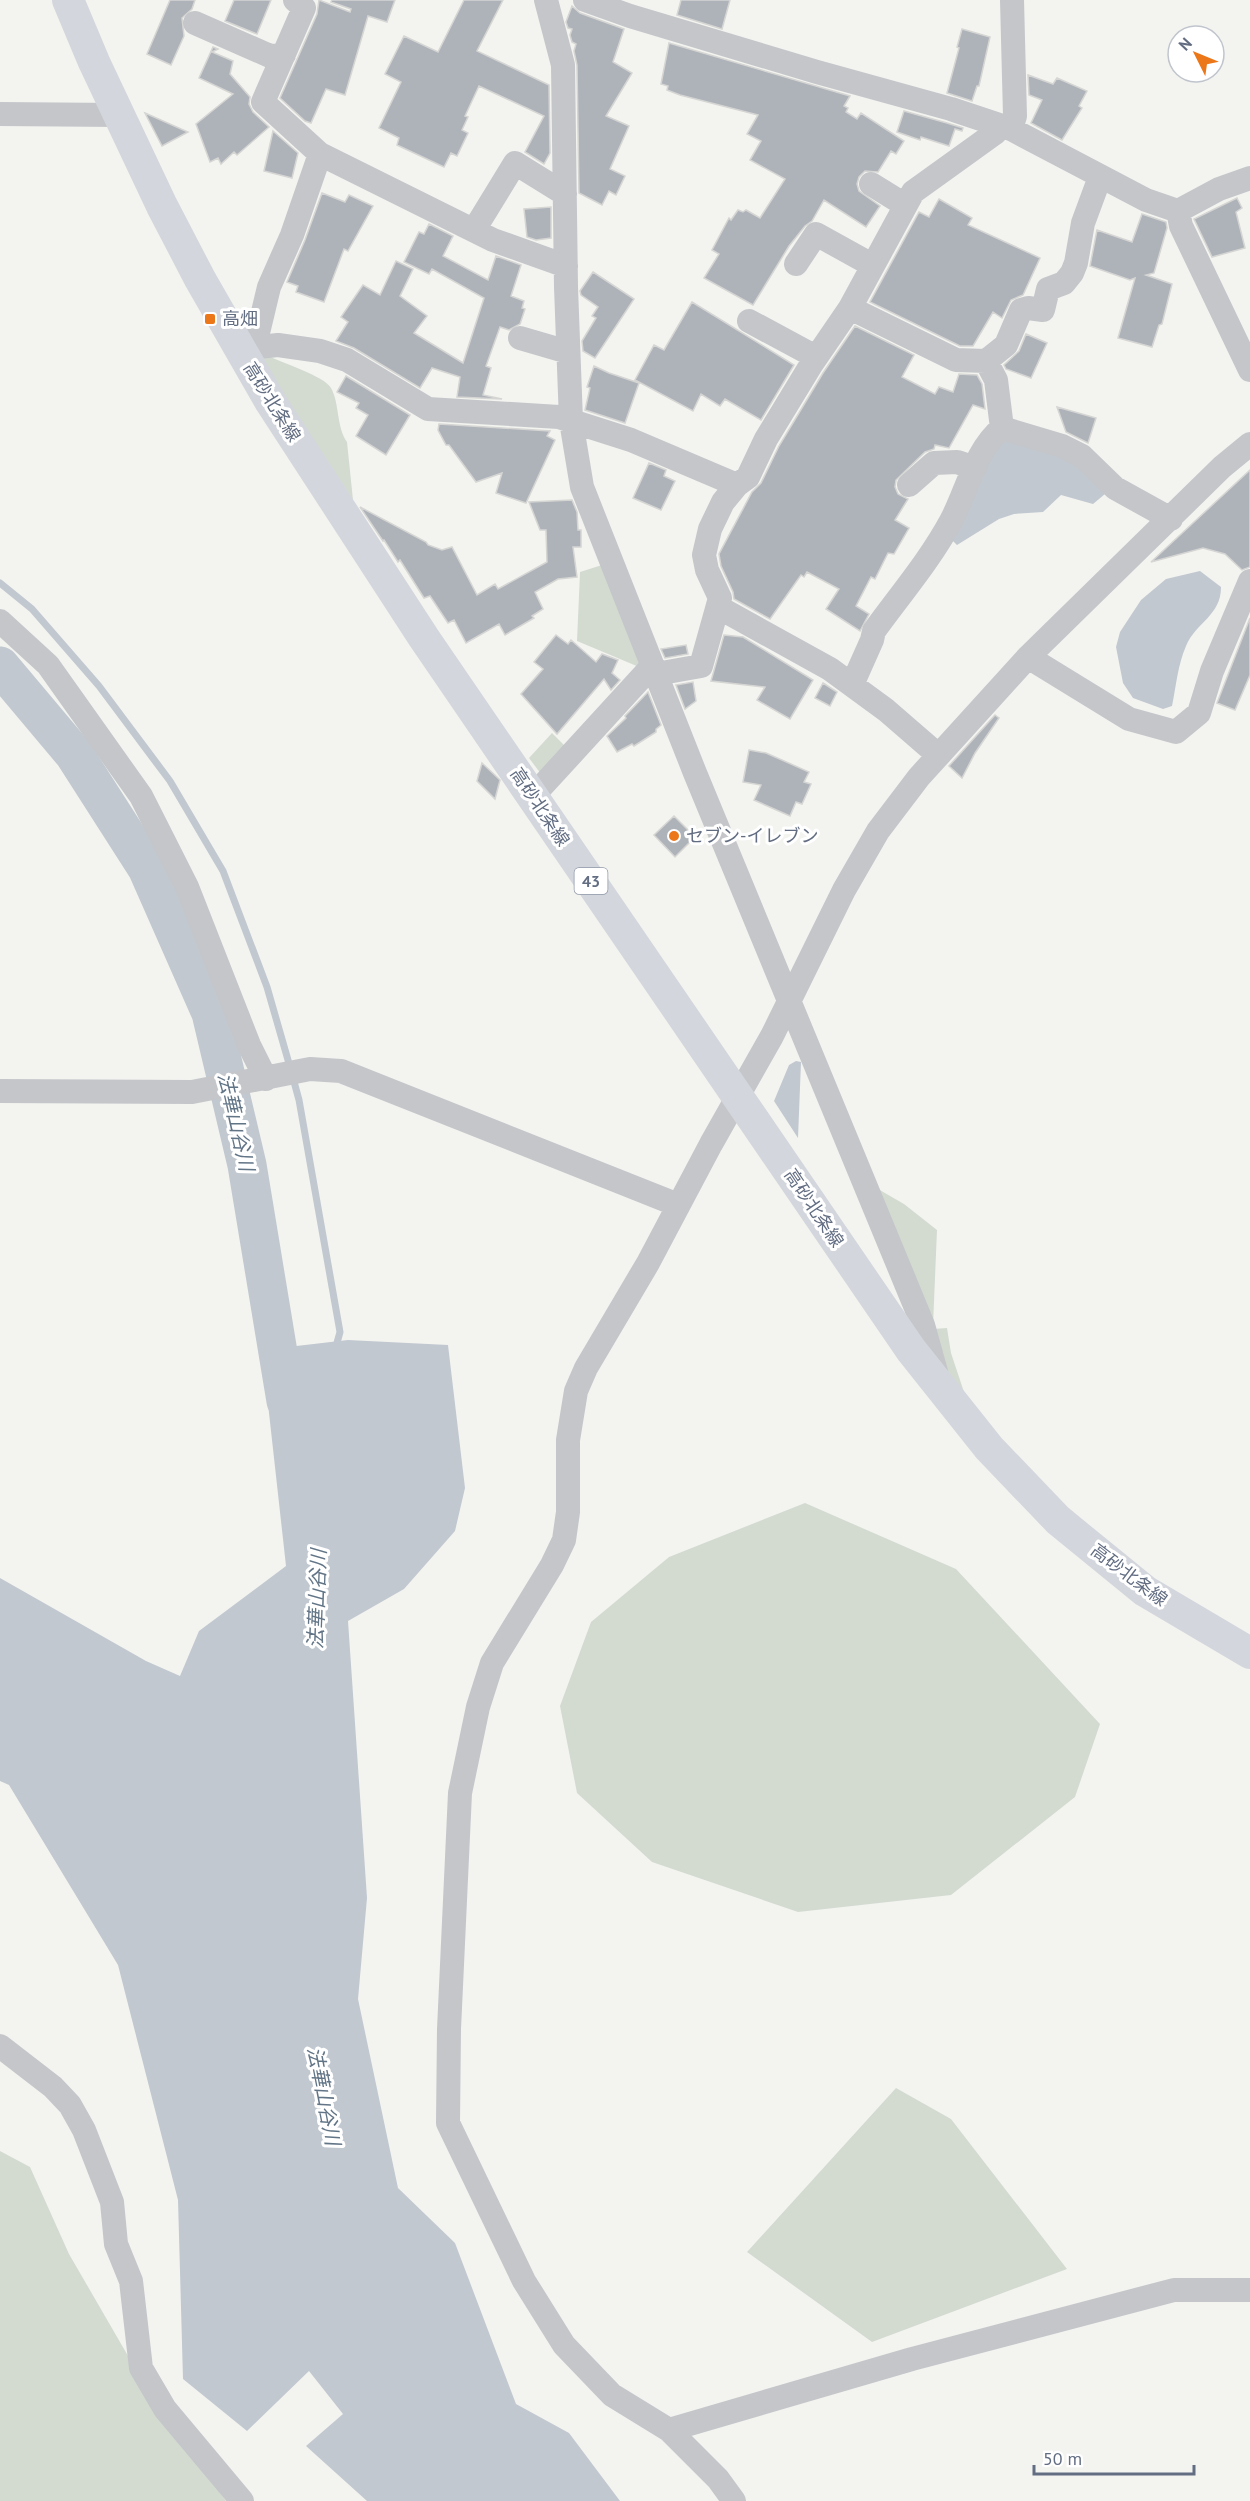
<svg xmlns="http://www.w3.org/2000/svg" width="1250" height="2501" viewBox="0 0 1250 2501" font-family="'PT Sans','Noto Sans JP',sans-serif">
<rect width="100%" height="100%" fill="#f3f4f0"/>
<!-- green -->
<path fill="#d3dbd1" d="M264 354C279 362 325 376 331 388 340 404 336 426 347 442L353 500 258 356Z
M602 565 641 664 639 667 577 641 580 572Z
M552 733 569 750 544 778 529 758Z
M878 1189 904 1204 937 1230 933 1326Z
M947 1328 951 1353 971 1413 950 1382 933 1329Z
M805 1503 956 1569 1100 1724 1075 1797 951 1895 798 1912 652 1862 577 1793 560 1706 591 1622 669 1557Z
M896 2088 951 2119 1067 2269 872 2342 747 2252Z
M0 2151 30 2167 69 2254 153 2399 226 2501H0Z"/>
<!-- water -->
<path fill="#c1c8d0" d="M1003 439 1069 457 1105 494 1093 504 1061 495 1043 512 1014 514 999 519 957 545 950 538 974 487Z
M1200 571 1221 587C1221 616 1196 622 1186 646 1178 664 1176 686 1172 706L1163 709 1133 698 1123 683 1116 647 1120 632 1141 600 1166 579Z
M796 1061 801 1062 798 1138 774 1101 789 1065Z
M348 1340 448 1345 465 1488 455 1531 404 1589 348 1621 367 1898 358 1999 398 2188 455 2243 516 2404 569 2433 620 2501H367L306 2446 343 2414 309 2371 247 2431 183 2379 178 2200 118 1965 9 1785 0 1781V1578L146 1661 180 1676 199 1631 286 1566 262 1350Z"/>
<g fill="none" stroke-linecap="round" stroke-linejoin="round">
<!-- stream -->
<path stroke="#c1c8d0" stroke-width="7" d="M0 583 32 609 99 686 170 781 223 871 267 987 290 1067
M293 1078 299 1100 340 1332 335 1350"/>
<!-- river -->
<path stroke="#c1c8d0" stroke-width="39" d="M0 666 74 754 147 868 211 1013 247 1165 286 1401"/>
</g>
<!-- building -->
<path fill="#aeb3ba" stroke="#d5d5d3" stroke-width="1.5" d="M170 0H195L192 9 182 18 184 36 171 65 147 54Z
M234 0H271L257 34 225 21Z
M319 0 350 12 351 9 331 2 332 0H395L387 22 368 16 345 95 326 89 311 123 305 121 280 98 317 14Z
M464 0H503L477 51 549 85 550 153 544 164 525 152 544 116 479 86 465 116 468 117 462 130 468 133 457 156 451 153 444 167 397 145 399 138 379 128 401 82 385 74 404 36 438 52Z
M681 0H730L722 29 677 15Z
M572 6 580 13 624 29 613 62 632 73 606 116 629 126 610 169 625 176 616 195 609 191 602 205 579 193 577 65 574 51 576 44 572 42 570 35 572 29 568 28 566 22Z
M962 29 990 37 979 86H977L972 101 947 93 959 48 957 47Z
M669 43 850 96 844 106 848 108 846 112 857 119 861 113 904 141 896 154 891 151 878 172 865 171 859 177 857 184 859 191 880 206 866 227 824 200 812 221 805 226 789 246 753 305 704 278 719 254 712 250 729 218 731 220 738 210 743 212 746 210 760 218 785 179 750 160 761 141 747 134 758 115 680 95 667 90 668 86 661 84Z
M213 47 218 49 212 52 233 61 230 74 250 97 249 104 253 112 269 127 237 155 234 152 221 164 218 158 210 162 196 124 233 94 199 78Z
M1028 75 1053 84 1057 78 1087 91 1079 106 1082 108 1062 140 1031 123 1042 100 1029 95Z
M904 111 947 123 963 128 962 131 955 129 949 146 921 137 920 140 897 132Z
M145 113 188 132 162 146Z
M273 131 298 153 292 178 264 171Z
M322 193 345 202 349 195 373 206 348 251 344 249 324 302 296 292 298 286 287 282 305 240Z
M1237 198 1242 208 1236 212 1245 248 1212 257 1194 219Z
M939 199 972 218 968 225 1040 258 1023 295 1011 300 1002 318 993 312 973 346H960L870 302 919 212 929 217Z
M551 207V238L536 240 527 237 524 209Z
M1142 214 1166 222 1167 228 1154 273 1146 275 1172 284 1162 324 1159 325 1152 347 1118 338 1135 278 1130 280 1090 266 1097 230 1132 242Z
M429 224 453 236 443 256 488 280 496 256 521 265 511 296 524 301 522 308 525 309 520 324 509 330 500 327 486 366 491 368 483 395 502 399 457 397 460 377 432 368 420 388 354 348 336 341 348 322 341 317 363 285 380 295 396 261 413 269 400 296 427 316 414 333 463 363 484 298 432 269 429 274 404 262 419 232 424 234Z
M593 272 634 299 595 358 583 351 582 341 596 318 592 316 598 307 581 295 580 291Z
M692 302 794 365 761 420 725 399 720 406 701 394 693 411 635 380 654 345 664 350Z
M855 326 914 355 902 377 935 394 939 387 953 392 959 374 977 375 982 384 985 409 973 405 949 448 935 445 934 449 925 452 896 480 895 487 898 494 908 499 895 520 909 528 894 554 888 553 875 579 871 577 856 606 869 614 860 631 826 609 839 589 807 572 804 577 801 575 770 619 734 599 733 592 721 566 719 554 752 492 761 483 779 446 823 373Z
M1026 334 1047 343 1031 378 1006 369 1004 365 1019 351Z
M594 366 609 373 639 383 625 423 585 410 590 388 587 387Z
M346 376 410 415 386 455 356 436 368 415 356 408 359 403 337 392Z
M1057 407 1096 418 1088 443 1066 432Z
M439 424 550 431 547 436 555 440 526 503 496 493 502 473 476 482 449 445H446L438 430Z
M649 463 666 470 664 476 675 481 661 510 633 498Z
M1250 470V567L1242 570 1225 554 1203 548 1151 562Z
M572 500 577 512 578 530H581V547H573L577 577 558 579 535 592 543 609 532 616 534 618 505 635 499 624 466 643 454 620 448 623 430 596 424 598 400 560 398 562 384 540 383 541 360 507 426 542 428 545 442 550 452 547 477 595 495 584 498 589 547 562 546 530H540L529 502Z
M1250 618V675L1235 710 1217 703Z
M556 635 568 644 571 640 596 662 602 654 618 660 612 673 620 680 611 690 604 679 557 734 521 694 543 669 534 662Z
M724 635 743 637 813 680 790 719 757 700 765 687 711 681Z
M686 645 688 654 665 658 661 649Z
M693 682 696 701 685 709 676 685Z
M823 683 837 692 830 706 815 698Z
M648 692 661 725 656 729V732L634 746 632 744 617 752 607 736 626 718 625 716Z
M995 715 999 718 975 753 962 778 949 766Z
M749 750 766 753 809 772 804 782 811 784 802 804 796 802 790 816 754 800 761 785 743 782Z
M482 763 500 780 495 799 477 781Z
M674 816 695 837 675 857 654 835Z"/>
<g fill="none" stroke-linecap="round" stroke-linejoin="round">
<!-- minor -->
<path stroke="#c4c6ca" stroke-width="24" d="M295 0 304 8 263 102 320 154
M546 0 563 65 566 287 571 421 582 487 695 773 923 1325 938 1379
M585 0 630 16 817 72 951 109 1011 129 1146 200 1178 211 1219 189 1250 178
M195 23 270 56 284 55
M0 114 119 115
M1011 129 1015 116 1012 0
M871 184 905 205
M1178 211 1181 226 1250 370
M474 230 515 163 565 194
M796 264 816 234 872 265
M850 308 956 360 986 361 1006 345 1021 310 1028 308 1043 310 1048 289 1064 283 1072 273 1076 263 1083 223 1100 177
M749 321 816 357
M520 338 568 352
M239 349 278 345 320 351 347 360 428 409 559 417 631 440 737 485
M239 349 257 337 269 287 292 235 320 154 493 240 566 266
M986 361 996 380 1002 428
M909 485 934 463 957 462 975 468
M718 607 830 669 886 710 938 755
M0 621 48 665 141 796 187 887 249 1045 266 1079
M1028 657 1129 719 1176 732 1199 713 1212 671 1250 581
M656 674 701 666 720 598 707 570 704 555 710 529 723 502 737 485 748 477 766 439 811 365 850 308 913 192 995 133 1002 126
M852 685 872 640 874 631C900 595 930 560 951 521 967 491 975 450 1002 428L1062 446 1082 456 1115 488 1171 519
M533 796 652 666
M0 1091 192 1092 310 1069 341 1071 678 1205
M0 2046 53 2087 70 2105 84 2130 112 2202 116 2244 131 2281 141 2368 165 2409 242 2501
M669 2430 912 2359 1174 2290H1250
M734 2501 718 2479 669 2430 612 2395 564 2345 524 2281 448 2123 449 2029 460 1793 478 1707 492 1663 552 1565 564 1540 568 1512V1440L576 1391 586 1368 648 1263 711 1144 772 1036 844 890 878 831 919 777 1028 657 1222 467 1250 444"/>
<!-- major -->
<path stroke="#d3d6dc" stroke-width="32" d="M68 0 94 62 162 206 200 279 270 401 424 638 911 1350 989 1448 1058 1520 1145 1591 1250 1653"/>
</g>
<!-- markers -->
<g fill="#eb7719" stroke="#fff" stroke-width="2">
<rect x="204" y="313" width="12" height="12" rx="3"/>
<circle cx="674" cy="836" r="6"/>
</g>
<g text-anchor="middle" stroke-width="6" stroke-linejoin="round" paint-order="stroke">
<!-- shield labels -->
<rect fill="#fff" stroke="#9199a8" stroke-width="1.5" x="574.5" y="868" width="33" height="26" rx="4.5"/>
<g font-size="16" font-weight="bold" fill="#626d82">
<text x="591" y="887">43</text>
</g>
<!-- poi labels -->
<g font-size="18" fill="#626d82" stroke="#fff" text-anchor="start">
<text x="222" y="325">高畑</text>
<text x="686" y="842">セブン-イレブン</text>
</g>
<!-- street labels -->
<g font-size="18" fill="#626d82" stroke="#fff">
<text transform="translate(272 402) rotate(58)" y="6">高砂北条線</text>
<text transform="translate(540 807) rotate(56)" y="6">高砂北条線</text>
<text transform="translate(814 1208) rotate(56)" y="6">高砂北条線</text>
<text transform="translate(1129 1575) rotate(37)" y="6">高砂北条線</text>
</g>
<!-- water labels -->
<g font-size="20" font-style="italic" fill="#627587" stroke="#fff">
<text transform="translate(236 1122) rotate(77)" y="7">法華山谷川</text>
<text transform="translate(317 1599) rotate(-88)" y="7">法華山谷川</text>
<text transform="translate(324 2096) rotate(79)" y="7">法華山谷川</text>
</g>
</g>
<!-- north arrow -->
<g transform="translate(1196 54) rotate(313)"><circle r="28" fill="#ffffff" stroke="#c0c5cd" stroke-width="1.5"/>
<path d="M0-4.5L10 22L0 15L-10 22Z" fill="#eb7719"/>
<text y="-9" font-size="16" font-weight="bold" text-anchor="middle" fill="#626d82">N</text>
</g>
<!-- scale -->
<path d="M1034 2465v9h160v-9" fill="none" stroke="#626d82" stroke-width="3"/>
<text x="1043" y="2465" font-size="18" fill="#626d82" stroke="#ffffff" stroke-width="4.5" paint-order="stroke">50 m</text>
</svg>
